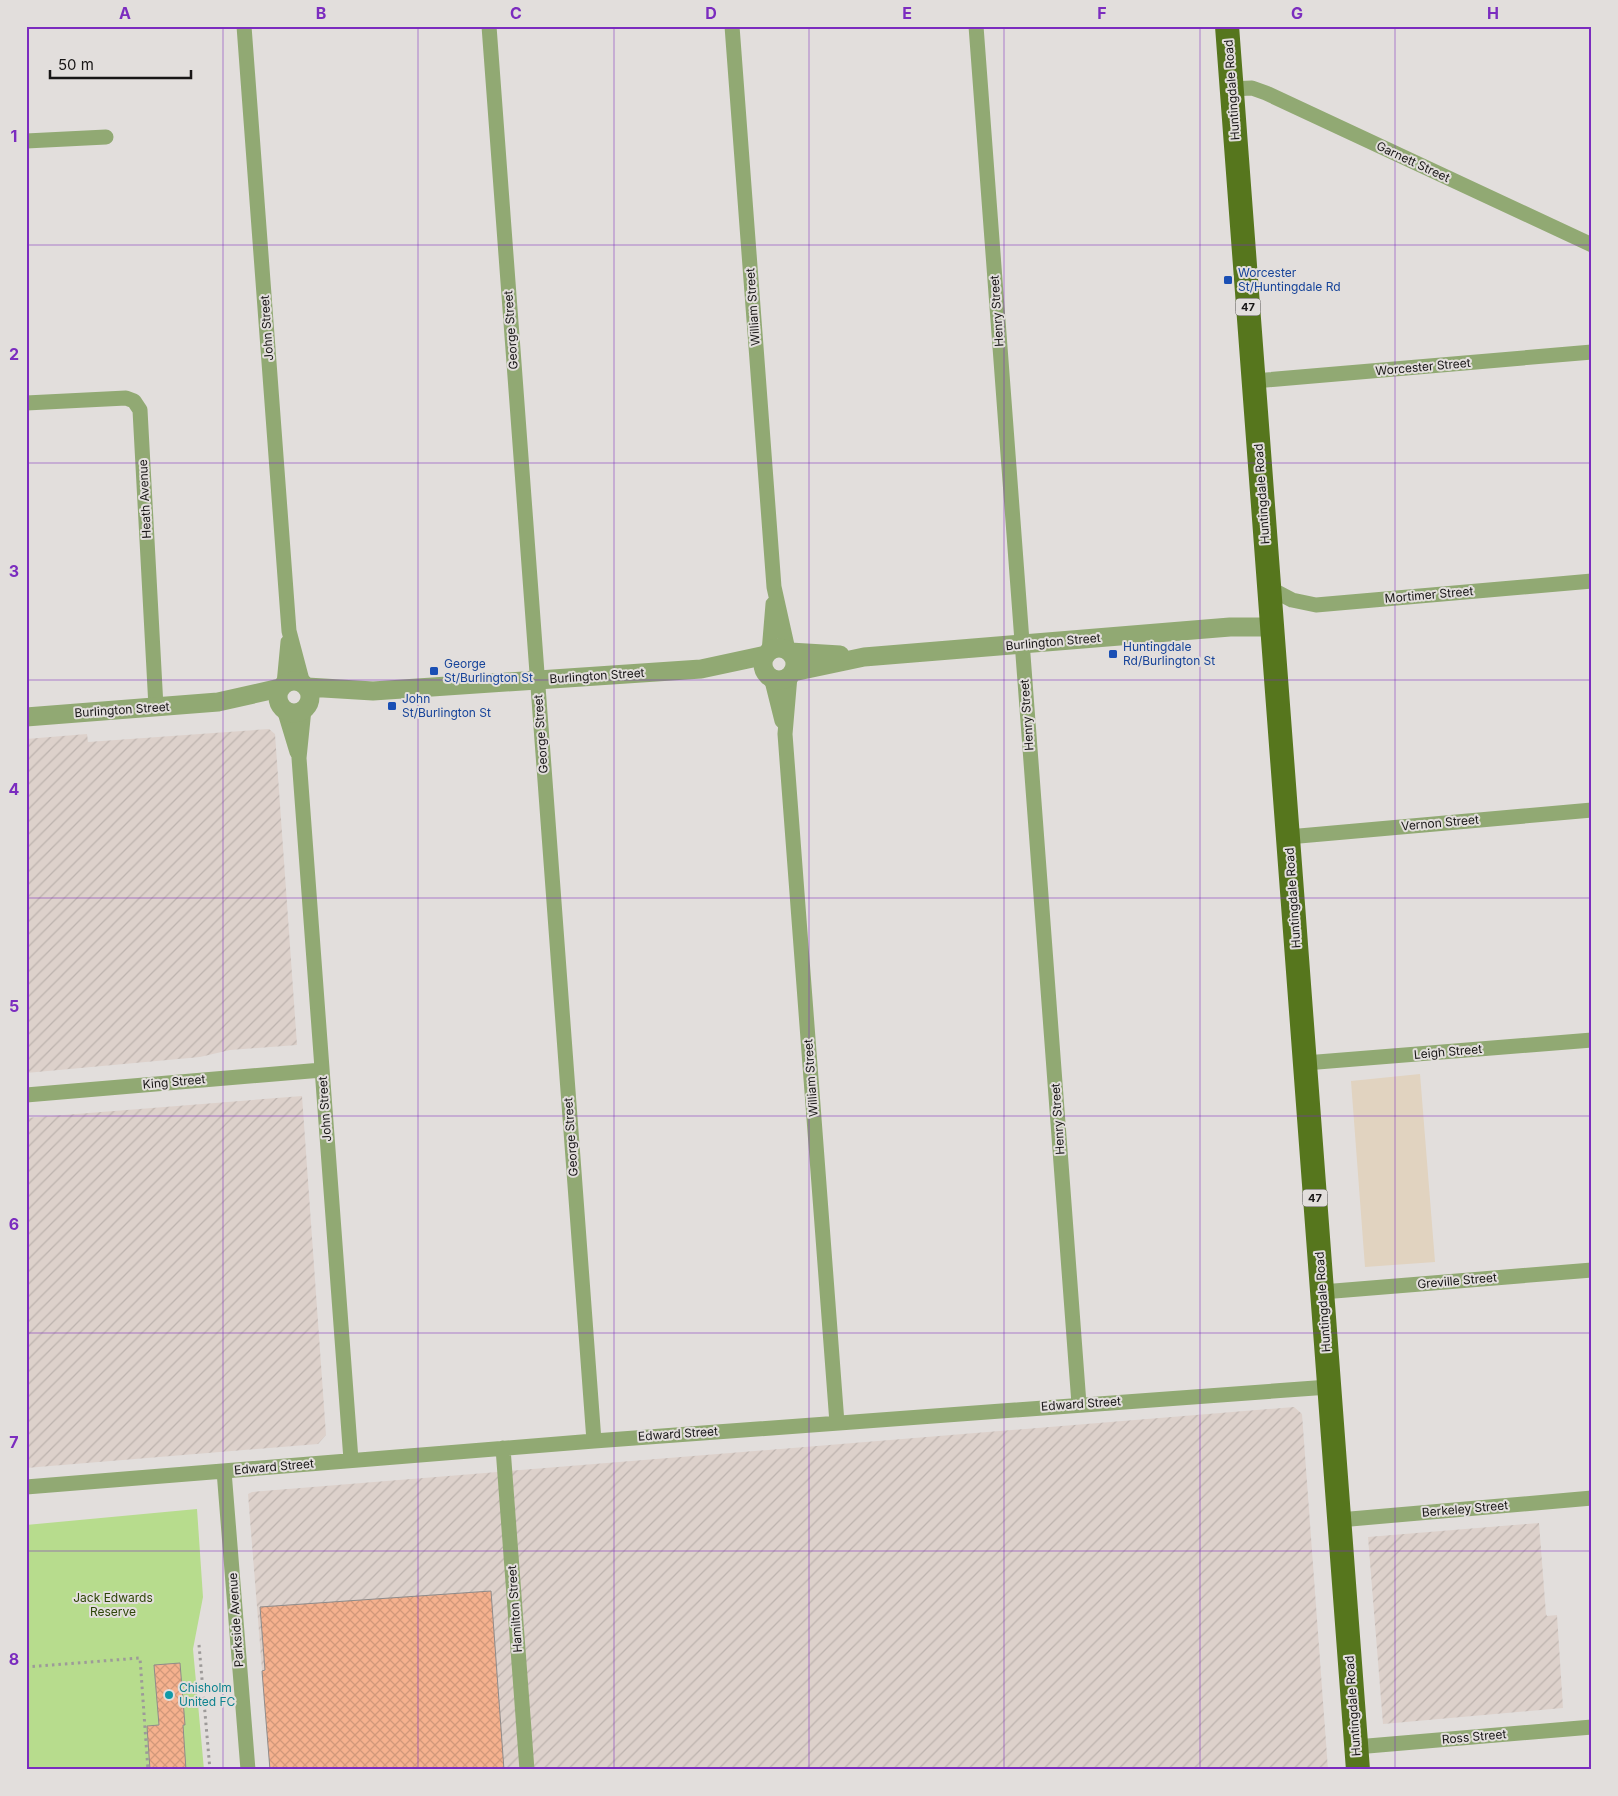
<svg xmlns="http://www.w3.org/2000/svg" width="1618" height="1796" viewBox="0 0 1618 1796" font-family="Inter,sans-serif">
<defs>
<pattern id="industrial-furrows" width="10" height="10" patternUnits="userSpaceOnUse" patternTransform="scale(1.25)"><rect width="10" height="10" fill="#ddd1cb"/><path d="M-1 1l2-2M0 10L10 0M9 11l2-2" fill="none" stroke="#bdb3ae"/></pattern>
<pattern id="building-cross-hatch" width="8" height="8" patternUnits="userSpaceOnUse" patternTransform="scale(1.25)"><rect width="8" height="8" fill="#f5b18e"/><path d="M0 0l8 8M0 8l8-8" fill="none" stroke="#d1987a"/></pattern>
</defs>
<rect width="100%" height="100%" fill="#e2dedc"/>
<!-- commercial -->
<path fill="#e1d3c0" d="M1420 1074 1435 1262 1365 1267 1351 1081Z"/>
<!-- industrial -->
<path fill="url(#industrial-furrows)" d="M269 729 275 734 297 1045 230 1050 200 1057 26 1073V739L87 734 88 742Z
M302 1096 326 1435 318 1444 26 1468V1118Z
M1294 1407 1302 1414 1328 1770H270L248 1494 252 1492Z
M1539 1523 1546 1614 1547 1616 1557 1615 1563 1708 1383 1724 1368 1537Z"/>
<!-- park -->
<path fill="#b7dc8d" d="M197 1509 203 1597 193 1649 204 1770H26V1525Z"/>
<!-- building -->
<path fill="url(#building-cross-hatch)" stroke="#8f8b8a" d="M491 1591 504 1770H270L262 1671 265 1670 260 1607Z
M180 1663 185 1725H183L186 1770H150L147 1726 159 1725 154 1665Z"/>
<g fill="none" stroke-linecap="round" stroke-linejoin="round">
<!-- path -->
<path stroke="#9d9a99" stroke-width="3" stroke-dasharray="2.5 4" stroke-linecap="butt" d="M199 1645 210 1770
M26 1667 140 1658 148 1770"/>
<!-- minor -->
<path stroke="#91a973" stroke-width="15" d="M244 26 289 631 303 684
M489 26 594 1441
M732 26 774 587 788 650
M976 26 1079 1404
M1231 89 1252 88 1266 93 1592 245
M26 141 106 137
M1254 381 1592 352
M26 403 126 398 134 401 140 410 156 707
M1269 588 1292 600 1316 605 1592 581
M769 652 773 604
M790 676 785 734 837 1423
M771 677 782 721
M284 684 288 642
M284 709 297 752
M304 709 299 758 351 1460
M1288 837 1592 810
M1305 1063 1592 1040
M26 1095 322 1070
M1322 1292 1592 1270
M503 1448 527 1770
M224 1471 248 1770
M26 1487 594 1441 1329 1387
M1339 1520 1592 1498
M1356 1747 1592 1727"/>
<!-- tertiary -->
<path stroke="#91a973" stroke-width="19" d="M763 664a16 16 0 1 1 32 0a16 16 0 1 1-32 0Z
M790 652 840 655
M793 672 864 657 1230 627H1272
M278 697a16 16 0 1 1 32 0a16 16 0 1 1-32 0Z
M307 687 373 691 701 669 766 655
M26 717 218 702 280 688"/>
<!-- primary -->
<path stroke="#56761d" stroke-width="24" d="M1227 26 1358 1770"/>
</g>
<!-- grid -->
<path fill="none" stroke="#7b2cbf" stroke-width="1" stroke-opacity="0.55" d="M223 26V1770M418 26V1770M614 26V1770M809 26V1770M1004 26V1770M1200 26V1770M1395 26V1770M26 245H1592M26 463H1592M26 680H1592M26 898H1592M26 1116H1592M26 1333H1592M26 1551H1592"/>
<!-- markers -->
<g fill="#1a4fb4" stroke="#e2dedc" stroke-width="2">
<rect x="1223" y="275" width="10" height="10" rx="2.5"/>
<rect x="1108" y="649" width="10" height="10" rx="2.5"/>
<rect x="429" y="666" width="10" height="10" rx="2.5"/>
<rect x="387" y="701" width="10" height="10" rx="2.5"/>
</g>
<circle fill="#0f9aa8" stroke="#e2dedc" stroke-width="2" cx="169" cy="1695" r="5"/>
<g text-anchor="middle" stroke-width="4" stroke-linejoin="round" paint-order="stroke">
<!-- shield labels -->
<g fill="#e2dedc" stroke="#555251" stroke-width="1">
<rect x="1235.5" y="298.5" width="25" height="17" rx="4"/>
<rect x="1302.5" y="1189.5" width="25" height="17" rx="4"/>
</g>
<g font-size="11" font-weight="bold" fill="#181616">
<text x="1248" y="311">47</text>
<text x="1315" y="1202">47</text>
</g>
<!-- street labels -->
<g font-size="12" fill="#181616" stroke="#e2dedc">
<text transform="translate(1232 90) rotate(-94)" y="4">Huntingdale Road</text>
<text transform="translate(1413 162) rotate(25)" y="4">Garnett Street</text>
<text transform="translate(753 307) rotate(-94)" y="4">William Street</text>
<text transform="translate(997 311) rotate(-94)" y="4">Henry Street</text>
<text transform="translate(267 328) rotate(-94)" y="4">John Street</text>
<text transform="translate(511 330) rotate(-94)" y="4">George Street</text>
<text transform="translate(1423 367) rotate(-5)" y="4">Worcester Street</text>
<text transform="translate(1262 494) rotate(-94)" y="4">Huntingdale Road</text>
<text transform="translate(145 499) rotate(-93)" y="4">Heath Avenue</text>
<text transform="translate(1429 595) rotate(-5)" y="4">Mortimer Street</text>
<text transform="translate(1053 642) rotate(-5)" y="4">Burlington Street</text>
<text transform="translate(597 676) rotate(-4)" y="4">Burlington Street</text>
<text transform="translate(122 710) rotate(-4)" y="4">Burlington Street</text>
<text transform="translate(1027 715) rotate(-94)" y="4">Henry Street</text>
<text transform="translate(541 734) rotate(-94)" y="4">George Street</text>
<text transform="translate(1440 823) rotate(-5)" y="4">Vernon Street</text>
<text transform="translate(1293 898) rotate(-94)" y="4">Huntingdale Road</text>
<text transform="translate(1448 1052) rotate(-5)" y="4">Leigh Street</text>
<text transform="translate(811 1078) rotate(-94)" y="4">William Street</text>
<text transform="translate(174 1082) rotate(-5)" y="4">King Street</text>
<text transform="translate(325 1109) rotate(-94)" y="4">John Street</text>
<text transform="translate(1058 1119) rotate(-94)" y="4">Henry Street</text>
<text transform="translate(571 1137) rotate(-94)" y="4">George Street</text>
<text transform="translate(1457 1281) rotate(-5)" y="4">Greville Street</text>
<text transform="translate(1323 1302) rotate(-94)" y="4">Huntingdale Road</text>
<text transform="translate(1081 1404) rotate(-4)" y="4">Edward Street</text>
<text transform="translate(678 1434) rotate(-4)" y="4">Edward Street</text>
<text transform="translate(274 1467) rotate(-5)" y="4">Edward Street</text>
<text transform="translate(1465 1509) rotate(-5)" y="4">Berkeley Street</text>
<text transform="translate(515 1609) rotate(-94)" y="4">Hamilton Street</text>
<text transform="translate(236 1620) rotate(-94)" y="4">Parkside Avenue</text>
<text transform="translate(1353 1706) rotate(-94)" y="4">Huntingdale Road</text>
<text transform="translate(1474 1737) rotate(-5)" y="4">Ross Street</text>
</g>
<!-- transit labels -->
<g font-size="12" fill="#164399" stroke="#e2dedc" text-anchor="start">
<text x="1238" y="277">Worcester<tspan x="1238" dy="14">St/Huntingdale Rd</tspan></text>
<text x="1123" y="651">Huntingdale<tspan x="1123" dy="14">Rd/Burlington St</tspan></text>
<text x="444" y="668">George<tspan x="444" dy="14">St/Burlington St</tspan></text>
<text x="402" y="703">John<tspan x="402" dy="14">St/Burlington St</tspan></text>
</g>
<!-- park labels -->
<g font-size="12" fill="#2e4508" stroke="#e2dedc">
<text x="113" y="1602">Jack Edwards<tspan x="113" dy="14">Reserve</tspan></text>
</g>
<!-- culture labels -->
<g font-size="12" fill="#0d838f" stroke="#e2dedc" text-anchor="start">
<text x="179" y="1692">Chisholm<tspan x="179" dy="14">United FC</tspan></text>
</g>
</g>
<!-- border -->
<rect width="1618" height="1796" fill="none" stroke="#e2dedc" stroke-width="55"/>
<!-- scale -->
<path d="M50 70v8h141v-8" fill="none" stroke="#181616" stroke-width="2.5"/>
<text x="58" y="70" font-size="15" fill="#181616" stroke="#e2dedc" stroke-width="4" paint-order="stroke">50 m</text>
<rect x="28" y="28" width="1562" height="1740" fill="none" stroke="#7b2cbf" stroke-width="2"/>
<g font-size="16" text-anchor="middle" font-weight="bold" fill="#7b2cbf">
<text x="125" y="19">A</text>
<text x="321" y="19">B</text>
<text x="516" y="19">C</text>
<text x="711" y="19">D</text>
<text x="907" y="19">E</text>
<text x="1102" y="19">F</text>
<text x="1297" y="19">G</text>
<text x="1493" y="19">H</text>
<text x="14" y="142">1</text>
<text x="14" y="360">2</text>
<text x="14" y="577">3</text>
<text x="14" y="795">4</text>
<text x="14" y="1012">5</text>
<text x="14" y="1230">6</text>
<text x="14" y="1448">7</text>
<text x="14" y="1665">8</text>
</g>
</svg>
